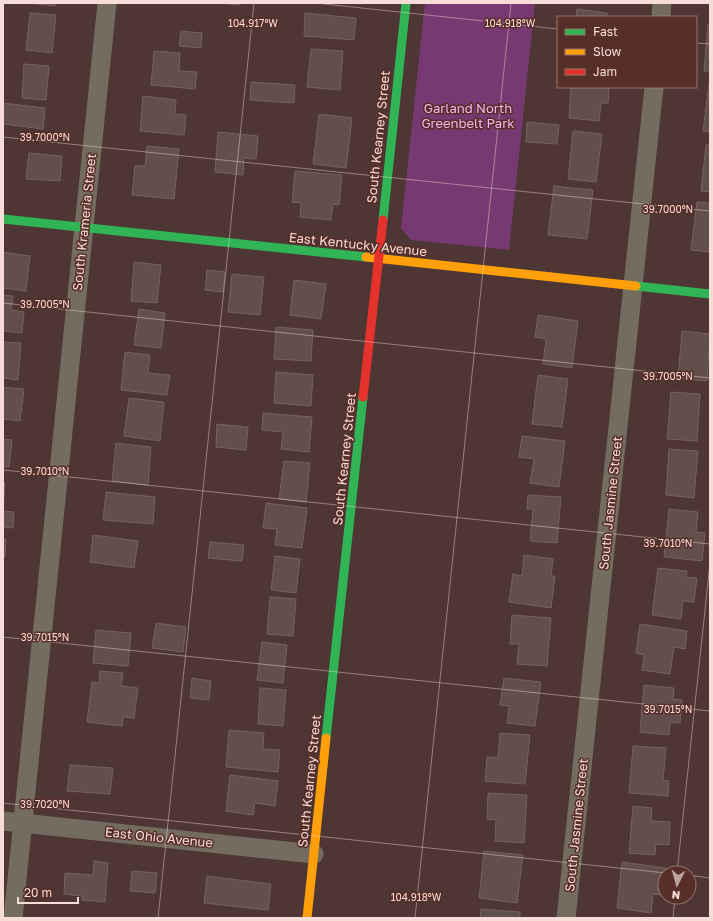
<svg xmlns="http://www.w3.org/2000/svg" width="713" height="921" viewBox="0 0 713 921" font-family="'Golos Text',sans-serif">
<rect width="100%" height="100%" fill="#4d3633"/>
<!-- green -->
<path fill="#773971" d="M425 3H535L509 250 411 240 401 228Z"/>
<!-- building -->
<path fill="#624f4c" stroke="#75615e" d="M29 3H55V6Z
M218 3H240V5Z
M577 9 607 13V17H576Z
M30 13 56 15 52 53 26 50Z
M305 13 356 18 354 40 304 36Z
M708 24H710V71H704Z
M181 31 202 33 201 48 179 46Z
M311 49 343 51 340 90 307 87Z
M154 51 180 53 179 71 197 72 195 89 151 85Z
M24 64 49 66 46 100 22 98Z
M251 82 295 85 294 103 250 100Z
M709 84H710V132L703 131Z
M571 87H609L608 103H601L599 121 569 118Z
M143 96 176 100 175 114 186 115 184 135 140 131Z
M3 103 45 108 43 129 3 124Z
M319 114 352 118 346 168 313 164Z
M527 122 559 125 557 144 526 142Z
M573 131 602 134 596 182 568 179Z
M218 132 258 136 256 159 244 158 243 175 215 172Z
M706 145H710V192L701 191Z
M147 146 179 149 174 199 132 195 135 166H145Z
M29 153 62 156 60 181 26 179Z
M295 171 342 175 339 205 333 204 331 220 300 217 301 203 292 202Z
M554 186 593 190 587 239 548 235Z
M697 202 710 203V252L691 250Z
M3 252 30 256 26 291 3 288Z
M134 262 161 265 157 303 131 301Z
M207 270 225 272 223 292 205 290Z
M232 274 264 277 260 315 228 312Z
M294 280 326 284 321 319 290 315Z
M3 295 13 296 11 310 24 312 22 333 3 331Z
M139 309 165 313 161 348 134 345Z
M538 315 578 321 572 368 543 364 546 339 535 337Z
M276 327 313 330 311 361 274 359Z
M682 331 710 334 707 381 678 378Z
M3 342 21 343 18 380 3 378Z
M125 352 150 355 148 373 170 375 167 395 121 390Z
M276 372 313 375 311 406 274 403Z
M538 375 568 379 562 427 532 424Z
M3 387 24 389 20 421 3 419Z
M671 392 700 394 697 441 667 439Z
M129 398 164 402 160 441 124 436Z
M263 413 312 417 309 452 281 449 283 432 262 430Z
M217 424 248 427 246 450 216 447Z
M522 436 565 441 559 487 530 483 534 459 519 457Z
M3 439 12 440 9 467 3 466Z
M116 443 151 447 148 485 112 481Z
M669 449 698 451 694 498 666 495Z
M284 461 310 463 306 502 279 499Z
M3 482 5 483 3 510Z
M106 492 155 497 153 524 103 520Z
M528 495 561 497 557 543 530 541 533 509H527Z
M266 503 307 508 302 548 275 545 277 529 263 528Z
M669 509 698 512 696 532 705 533 702 561 664 557Z
M3 511 14 512 13 528 3 527Z
M93 535 138 541 134 568 90 562Z
M3 539H6L5 557 3 556Z
M210 542 244 545 242 561 208 558Z
M524 555 553 559 551 576H555L551 608 509 602 513 574 522 576Z
M275 556 300 559 296 593 271 590Z
M658 568 687 571 686 577 697 578 694 602 683 601 681 619 652 615Z
M270 597 296 599 293 636 267 634Z
M512 615 551 618 547 666 517 664 519 644H510Z
M156 623 186 627 183 652 152 648Z
M640 624 687 631 685 649 674 647 670 674 642 670 644 655 636 653Z
M96 630 131 633 128 666 93 663Z
M262 642 287 645 283 683 257 680Z
M100 671 123 673 121 686 138 688 134 718 123 717 122 726 87 722 92 682 99 683Z
M192 678 211 681 209 700 190 698Z
M504 678 541 682 535 726 507 723 509 706 500 705Z
M644 685 674 688 673 699 682 700 680 723 670 722 669 735 640 732Z
M260 688 286 690 283 726 258 724Z
M229 730 264 733 263 749 280 750 278 772 226 767Z
M500 733 530 735 525 784 485 781 487 757 498 758Z
M633 746 666 748 663 780 669 781 668 796 629 793Z
M70 765 113 768 110 794 67 791Z
M230 775 278 781 275 806 255 803 253 815 226 811Z
M488 793 527 795 524 843 495 841 496 820 487 819Z
M633 806 652 808 651 821 670 822 669 845 656 844 655 855 629 853Z
M484 851 523 855 517 903 479 898Z
M94 861 108 863 105 902 82 900V896L64 894 65 873 93 875Z
M622 862 666 868 662 895 653 894 651 913 617 908Z
M132 871 157 873 155 893 130 891Z
M207 876 271 884 268 910 204 903Z
M481 909 520 912V918H480Z"/>
<g fill="none" stroke-linecap="round" stroke-linejoin="round">
<!-- street -->
<path stroke="#746c5e" stroke-width="19" d="M661 17 662 3
M3 821 314 854
M13 918 107 3
M566 918 654 87"/>
<!-- fast -->
<path stroke="#30b455" stroke-width="9" d="M3 219 366 257
M383 220 406 3
M636 286 710 294
M326 738 363 397"/>
<!-- slow -->
<path stroke="#ff9f0a" stroke-width="9" d="M366 257 636 286
M307 918 326 738"/>
<!-- jam -->
<path stroke="#e5322d" stroke-width="9" d="M363 397 383 220"/>
</g>
<!-- ticks -->
<path fill="none" stroke="#f7dcd7" stroke-width="1" stroke-opacity="0.45" d="M315 3 558 29M696 43 710 44M3 137 710 211M3 303 710 378M3 470 710 544M3 637 710 711M3 803 666 873M677 873 710 563M689 875 710 878M158 918 254 3M415 918 511 3M673 918 675 897"/>
<g text-anchor="middle" stroke-width="3" stroke-linejoin="round" paint-order="stroke">
<!-- park labels -->
<g font-size="13" fill="#f6b6f2" stroke="#582e28">
<text x="468" y="113">Garland North<tspan x="468" dy="15">Greenbelt Park</tspan></text>
</g>
<!-- street labels -->
<g font-size="13" fill="#f7dcd7" stroke="#582e28">
<text transform="translate(378 137) rotate(-84)" y="5">South Kearney Street</text>
<text transform="translate(84 222) rotate(-84)" y="5">South Krameria Street</text>
<text transform="translate(358 244) rotate(6)" y="5">East Kentucky Avenue</text>
<text transform="translate(344 459) rotate(-84)" y="5">South Kearney Street</text>
<text transform="translate(610 503) rotate(-84)" y="5">South Jasmine Street</text>
<text transform="translate(309 781) rotate(-84)" y="5">South Kearney Street</text>
<text transform="translate(576 825) rotate(-84)" y="5">South Jasmine Street</text>
<text transform="translate(159 837) rotate(6)" y="5">East Ohio Avenue</text>
</g>
</g>
<g font-size="10" text-anchor="middle" fill="#f7dcd7" stroke="#582e28" stroke-width="3" stroke-linejoin="round" paint-order="stroke">
<text x="253" y="27">104.917°W</text>
<text x="510" y="27">104.918°W</text>
<text x="45" y="141">39.7000°N</text>
<text x="668" y="213">39.7000°N</text>
<text x="45" y="308">39.7005°N</text>
<text x="668" y="380">39.7005°N</text>
<text x="45" y="475">39.7010°N</text>
<text x="668" y="547">39.7010°N</text>
<text x="45" y="641">39.7015°N</text>
<text x="668" y="713">39.7015°N</text>
<text x="45" y="808">39.7020°N</text>
<text x="416" y="901">104.918°W</text>
</g>
<!-- border -->
<rect width="713" height="921" fill="none" stroke="#f7dcd7" stroke-width="8"/>
<!-- legend -->
<rect x="557" y="16" width="140" height="72" fill="#582e28" stroke="#98746e"/>
<rect x="565" y="29" width="20" height="6" fill="#30b455" stroke="#98746e"/>
<text x="593" y="36" font-size="12" fill="#f7dcd7">Fast</text>
<rect x="565" y="49" width="20" height="6" fill="#ff9f0a" stroke="#98746e"/>
<text x="593" y="56" font-size="12" fill="#f7dcd7">Slow</text>
<rect x="565" y="69" width="20" height="6" fill="#e5322d" stroke="#98746e"/>
<text x="593" y="76" font-size="12" fill="#f7dcd7">Jam</text>
<!-- north arrow -->
<g transform="translate(677 885) rotate(186)"><circle r="19" fill="#582e28" stroke="#98746e"/>
<path d="M0-3L7 15L0 10L-7 15Z" fill="#bca29e"/>
<text y="-6" font-size="11" font-weight="bold" text-anchor="middle" fill="#f7dcd7">N</text>
</g>
<!-- scale -->
<path d="M18 897v6h60v-6" fill="none" stroke="#f7dcd7" stroke-width="2"/>
<text x="24" y="897" font-size="12" fill="#f7dcd7" stroke="#582e28" stroke-width="3" paint-order="stroke">20 m</text>
</svg>
